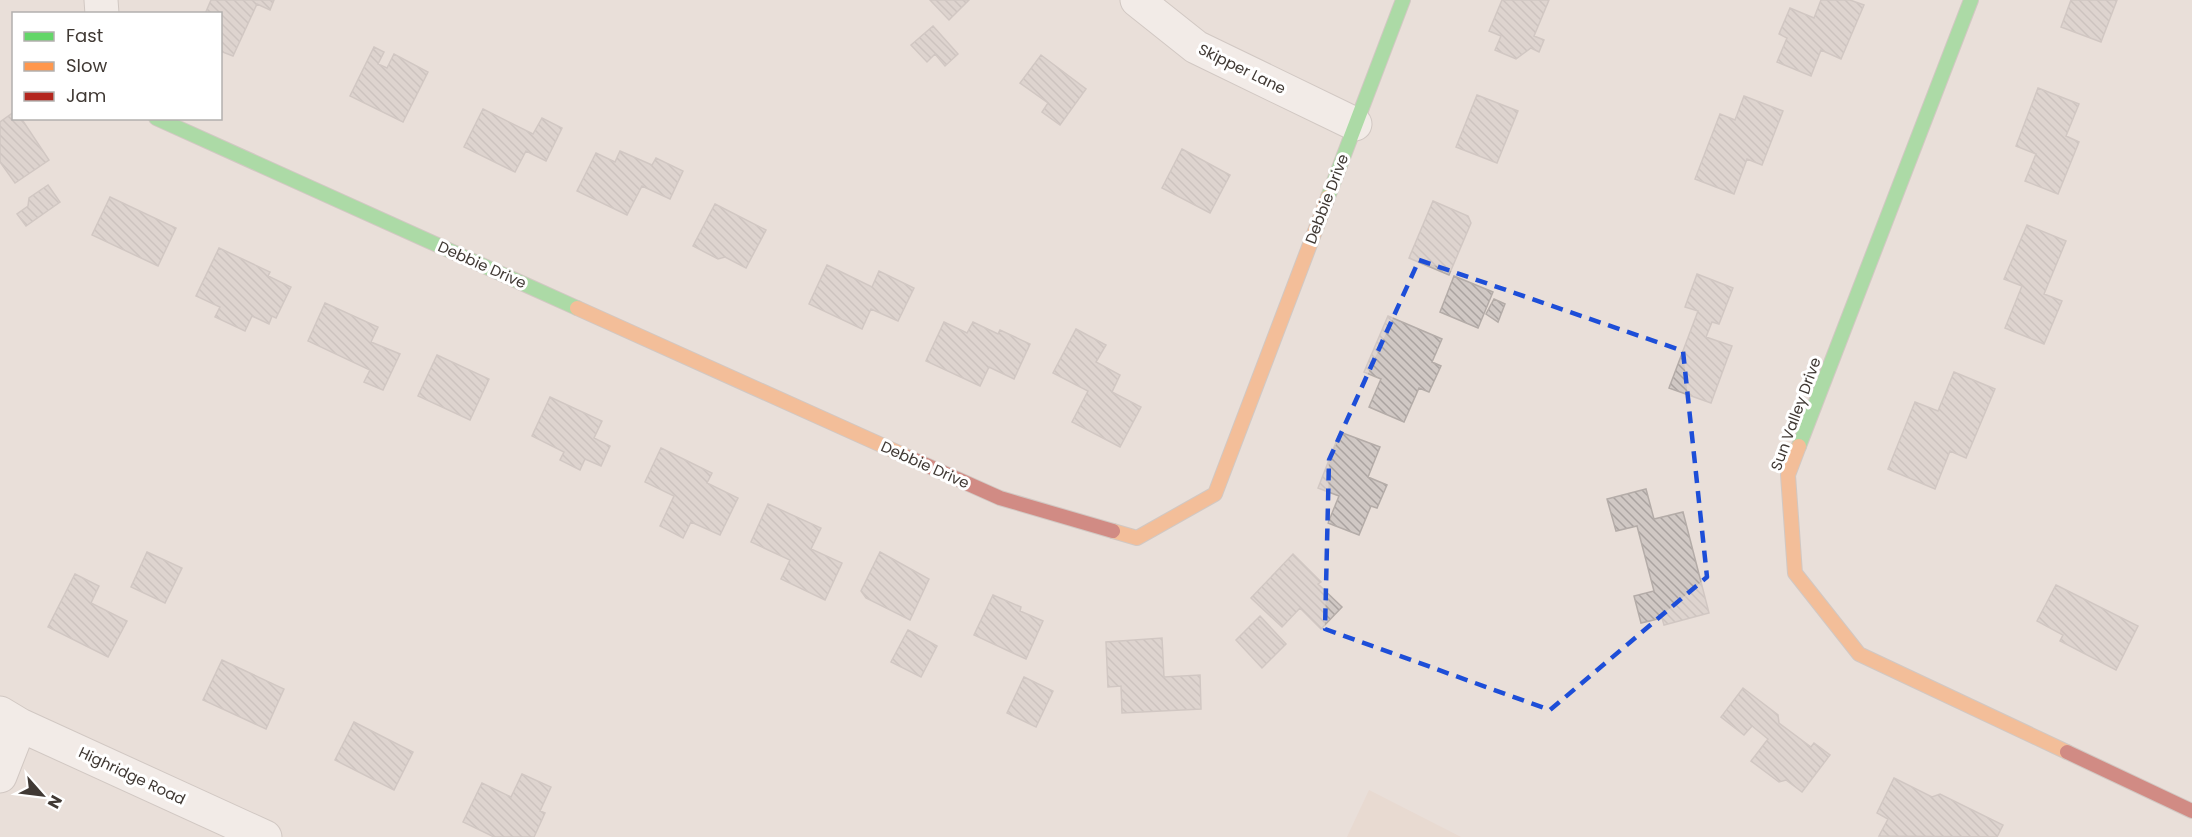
<svg xmlns="http://www.w3.org/2000/svg" width="2192" height="837" viewBox="0 0 2192 837" font-family="Poppins,sans-serif">
<defs>
<pattern id="building-back-hatch" width="6" height="6" patternUnits="userSpaceOnUse" patternTransform="scale(1.5)"><rect width="6" height="6" fill="#d0c8c4"/><path d="M-1 5l2 2M0 0l6 6M5-1l2 2" fill="none" stroke="#aaa3a0"/></pattern>
</defs>
<rect width="100%" height="100%" fill="#e9dfd9"/>
<!-- built -->
<path fill="#e6d4c8" d="M1369 790 1461 837H1347Z"/>
<!-- building -->
<path fill="url(#building-back-hatch)" stroke="#b4aca8" stroke-width="1.5" d="M211 0H274L270 10 257 4 233 56 220 51V14H205Z
M930 0H969L949 20Z
M1502 0H1549L1534 36 1544 40 1539 52 1531 48 1516 59 1495 50 1501 36 1489 31Z
M1821 0H1850L1864 5 1841 59 1821 50 1811 76 1777 62 1787 38 1779 34 1790 8 1814 18Z
M2071 0H2117L2101 42 2061 27Z
M933 26 958 54 945 66 935 54 927 62 911 45Z
M374 47 384 52 378 64 387 68 394 54 428 72 403 122 350 96Z
M1041 55 1086 89 1060 125 1042 112 1048 103 1020 83Z
M2038 88 2079 104 2066 136 2079 142 2058 194 2025 181 2036 154 2016 146Z
M1477 95 1518 111 1497 163 1456 147Z
M1744 96 1783 111 1762 165 1747 159 1734 194 1695 179 1720 114 1735 120Z
M483 109 533 134 542 118 562 128 546 161 526 151 515 172 464 147Z
M14 112V118H21L49 160 15 183 0 162V122Z
M1182 149 1230 175 1210 213 1162 188Z
M620 151 652 165 656 158 683 171 670 199 642 186 627 215 577 191 596 153 615 162Z
M48 185 60 202 26 226 17 214 28 206 29 198Z
M110 197 176 228 158 266 92 235Z
M1433 201 1468 216 1471 223 1449 275 1409 258Z
M715 204 766 230 746 268 725 257 718 259 693 246Z
M2027 225 2066 241 2044 294 2062 301 2044 344 2005 328 2022 286 2004 279Z
M219 248 270 272 268 276 291 287 276 318 272 316 269 324 252 316 245 331 215 317 220 307 196 296Z
M827 265 872 287 879 271 914 288 898 321 871 309 862 329 809 304Z
M1697 274 1733 288 1719 324 1712 322 1706 337 1732 346 1711 403 1669 388 1698 311 1685 307Z
M1454 276 1493 292 1478 328 1440 312Z
M1494 299 1505 304 1498 322 1486 314Z
M325 303 378 327 371 342 400 354 383 390 364 382 370 370 308 341Z
M1388 316 1442 339 1432 362 1441 366 1429 392 1419 388 1404 422 1369 407 1381 379 1364 372Z
M944 322 967 333 973 322 998 334 1000 330 1030 344 1014 379 989 367 980 386 926 361Z
M1076 329 1106 345 1096 362 1120 375 1112 392 1141 407 1120 447 1072 422 1088 391 1053 373Z
M437 355 489 379 470 420 418 396Z
M1954 372 1995 389 1966 458 1950 451 1935 489 1888 469 1915 402 1938 411Z
M550 397 602 421 594 438 610 446 601 466 585 459 580 470 560 460 564 452 532 436Z
M1340 432 1380 447 1368 477 1387 485 1377 508 1371 506 1359 535 1328 523 1339 496 1318 488Z
M661 448 712 473 707 483 738 498 720 535 691 522 683 538 660 526 674 496 645 482Z
M1646 489 1654 519 1683 512 1709 613 1664 625 1662 618 1641 623 1634 596 1654 591 1637 526 1616 531 1607 499Z
M768 504 821 528 811 549 842 563 825 600 781 579 790 560 751 542Z
M147 552 182 568 165 603 131 587Z
M880 552 929 579 910 620 866 598 861 591Z
M1293 554 1321 582 1318 584 1342 607 1321 629 1300 608 1282 627 1251 598Z
M75 574 99 586 91 603 127 621 108 657 48 627Z
M2056 585 2138 626 2116 670 2060 641 2063 635 2037 621Z
M993 595 1021 607 1020 611 1043 621 1026 659 974 635Z
M1260 616 1286 644 1262 668 1236 640Z
M908 630 937 646 921 677 891 662Z
M1162 638 1164 677 1200 675 1201 709 1122 713 1121 686 1108 687 1106 642Z
M222 660 284 689 266 729 203 700Z
M1024 677 1053 691 1036 727 1007 713Z
M1743 688 1778 715 1779 723 1811 747 1814 743 1830 755 1802 792 1786 780 1779 782 1751 761 1768 739 1752 726 1744 735 1721 717Z
M354 722 413 752 394 790 335 760Z
M522 774 551 787 540 811 545 813 534 837H494L463 822 482 783 511 797Z
M1894 778 1932 797 1940 794 2003 825 1997 837 1879 836 1888 819 1877 813Z"/>
<g fill="none" stroke-linecap="round" stroke-linejoin="round">
<!-- street casing -->
<g stroke="#b4ada8" stroke-width="35">
<path id="street" d="M101 0 102 14
M1137 0 1196 47 1355 124
M0 713 20 725 265 837
M0 776 20 725"/>
</g>
<!-- fast casing -->
<g stroke="#b4ada8" stroke-width="16">
<path id="fast" d="M156 118 577 308
M1328 197 1403 0
M1799 446 1971 0"/>
</g>
<!-- slow casing -->
<g stroke="#b4ada8" stroke-width="16">
<path id="slow" d="M577 308 908 457
M1799 446 1788 475 1795 573 1859 654 2067 752
M1113 531 1137 538 1215 494 1328 197"/>
</g>
<!-- jam casing -->
<g stroke="#b4ada8" stroke-width="16">
<path id="jam" d="M908 457 1000 498 1113 531
M2067 752 2192 811"/>
</g>
<!-- street -->
<use href="#street" stroke="#fcfaf9" stroke-width="33"/>
<!-- fast -->
<use href="#fast" stroke="#63d668" stroke-width="14"/>
<!-- slow -->
<use href="#slow" stroke="#ff974d" stroke-width="14"/>
<!-- jam -->
<use href="#jam" stroke="#b3261e" stroke-width="14"/>
</g>
<!-- marked area -->
<path d="M0 0H2192V837H0ZM1419 260 1683 351 1707 577 1550 710 1325 629 1329 460Z" fill="#e9dfd9" fill-opacity=".55" fill-rule="evenodd"/>
<path fill="none" stroke="#1d4ed8" stroke-width="4.5" stroke-dasharray="12 8" stroke-linejoin="round" d="M1419 260 1683 351 1707 577 1550 710 1325 629 1329 460Z"/>
<g text-anchor="middle" stroke-width="6" stroke-linejoin="round" paint-order="stroke">
<!-- street labels -->
<g font-size="15" fill="#403934" stroke="#fff">
<text transform="translate(1242 69) rotate(26)" y="5">Skipper Lane</text>
<text transform="translate(1327 199) rotate(-69)" y="5">Debbie Drive</text>
<text transform="translate(482 265) rotate(24)" y="5">Debbie Drive</text>
<text transform="translate(1796 414) rotate(-70)" y="5">Sun Valley Drive</text>
<text transform="translate(925 465) rotate(24)" y="5">Debbie Drive</text>
<text transform="translate(132 776) rotate(25)" y="5">Highridge Road</text>
</g>
</g>
<!-- legend -->
<rect x="12" y="12" width="210" height="108" fill="#ffffff" stroke="#b3b0ae" stroke-width="1.5"/>
<rect x="24" y="32" width="30" height="9" fill="#63d668" stroke="#b3b0ae" stroke-width="1.5"/>
<text x="66" y="42" font-size="18" fill="#403934">Fast</text>
<rect x="24" y="62" width="30" height="9" fill="#ff974d" stroke="#b3b0ae" stroke-width="1.5"/>
<text x="66" y="72" font-size="18" fill="#403934">Slow</text>
<rect x="24" y="92" width="30" height="9" fill="#b3261e" stroke="#b3b0ae" stroke-width="1.5"/>
<text x="66" y="102" font-size="18" fill="#403934">Jam</text>
<!-- north arrow -->
<g transform="translate(42 795) rotate(118)" stroke="#ffffff" stroke-width="4.5" paint-order="stroke">
<path d="M0-4.5L10 22L0 15L-10 22Z" fill="#403934"/>
<text y="-9" font-size="16" font-weight="bold" text-anchor="middle" fill="#403934">N</text>
</g>
</svg>
